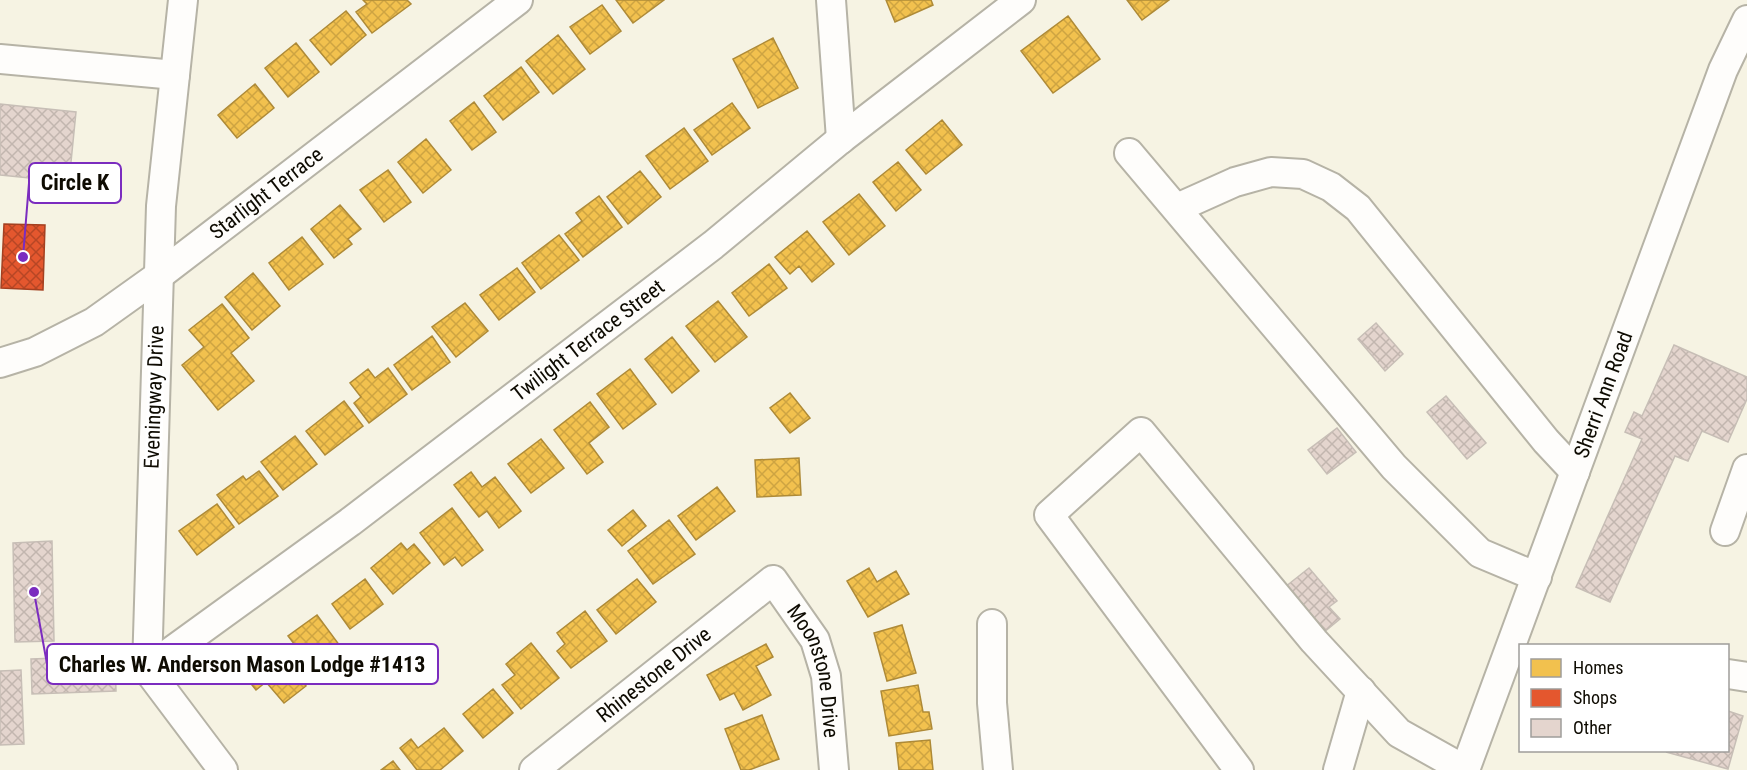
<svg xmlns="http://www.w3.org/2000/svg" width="1747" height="770" viewBox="0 0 1747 770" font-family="'Roboto Condensed',sans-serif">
<defs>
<pattern id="homes-cross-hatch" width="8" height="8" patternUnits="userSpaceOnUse" patternTransform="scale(1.5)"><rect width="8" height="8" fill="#f2c14e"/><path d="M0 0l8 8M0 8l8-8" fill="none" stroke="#cea442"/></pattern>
<pattern id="shops-cross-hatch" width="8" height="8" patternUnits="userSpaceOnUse" patternTransform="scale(1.5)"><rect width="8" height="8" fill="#e4572e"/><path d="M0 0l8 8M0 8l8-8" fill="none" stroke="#b74625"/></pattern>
<pattern id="building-cross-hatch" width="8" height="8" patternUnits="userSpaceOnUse" patternTransform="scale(1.5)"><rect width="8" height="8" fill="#e4d5ce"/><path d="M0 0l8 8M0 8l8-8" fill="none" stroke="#c2b6af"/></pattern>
</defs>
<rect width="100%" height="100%" fill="#f6f3e3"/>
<!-- homes -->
<path fill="url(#homes-cross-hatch)" stroke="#ae8a37" stroke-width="1.5" d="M363 0H407L411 4 372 33 356 12 367 4Z
M616 0H664L633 23Z
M886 0H931L933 5 895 22Z
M1127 0H1169L1142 20Z
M602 5 621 31 590 54 570 27Z
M346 11 366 35 331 65 310 40Z
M1068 16 1100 59 1053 93 1021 51Z
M558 35 585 69 553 94 526 61Z
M773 38 798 88 758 108 733 59Z
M296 43 319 72 288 97 265 68Z
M521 67 539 92 503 120 484 96Z
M255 84 274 108 237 138 218 115Z
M474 102 496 132 472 150 450 121Z
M732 103 750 128 712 155 694 130Z
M942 120 962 145 926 174 906 150Z
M684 128 708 161 670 189 646 156Z
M426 139 451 170 423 193 398 162Z
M898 162 921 190 896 211 873 182Z
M388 170 411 202 384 222 360 190Z
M640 171 661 197 628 224 607 197Z
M859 194 885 226 849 255 823 222Z
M599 196 622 227 583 257 565 234 582 221 576 213Z
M340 205 361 229 348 239 352 244 334 258 311 229Z
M807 231 834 264 812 282 799 266 790 274 775 257Z
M559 235 579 260 541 289 522 263Z
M302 237 323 264 289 290 269 263Z
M769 264 787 288 749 316 732 293Z
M517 268 535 292 499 320 480 295Z
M253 273 280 306 252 330 225 297Z
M718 301 747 337 715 362 686 326Z
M465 303 488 331 456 357 432 327Z
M222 304 249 338 231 353 254 381 218 410 182 365 204 347 189 330Z
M432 336 450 362 412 390 394 365Z
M672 337 699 371 672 393 645 359Z
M388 368 407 394 369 423 354 403 361 397 350 383 368 369 375 378Z
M630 369 656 404 623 429 597 394Z
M790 393 810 418 790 433 770 408Z
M344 401 363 426 325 455 306 431Z
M590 402 609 427 589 443 603 462 587 474 554 430Z
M295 436 317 464 283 490 261 462Z
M541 439 564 468 531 493 508 464Z
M799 458 801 495 757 497 755 460Z
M259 471 278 496 239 524 217 495 243 476 246 480Z
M471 472 482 487 495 477 521 511 499 528 487 511 479 517 454 485Z
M717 487 735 511 696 540 678 516Z
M217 504 234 527 197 555 179 531Z
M452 508 483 550 462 566 455 557 444 565 420 533Z
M633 510 646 526 622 546 608 530Z
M669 520 695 554 653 584 628 551Z
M401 543 407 550 414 544 430 563 393 594 371 568Z
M869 568 877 582 896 571 909 594 868 617 847 581Z
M365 579 383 604 350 629 332 604Z
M637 579 656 602 616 634 597 610Z
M585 611 607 641 571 668 557 651 565 644 557 633Z
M317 615 343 650 314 670 288 636Z
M902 625 916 673 887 681 874 633Z
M531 643 559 678 521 709 502 685 515 675 506 664Z
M272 644 306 686 284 703 266 682 256 690 240 670Z
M766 644 773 657 756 666 771 695 743 710 734 693 720 700 707 675Z
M918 685 923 712H929L932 729 889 736 881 691Z
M493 689 513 713 483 738 463 714Z
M762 715 779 759 749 770H741L725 729Z
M444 728 463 751 440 770H417L400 748 411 739 418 748Z
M930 740 933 770H899L896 743Z
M393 761 400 770H381Z"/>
<!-- shops -->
<path fill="url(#shops-cross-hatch)" stroke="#a44021" stroke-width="1.5" d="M4 224 45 225 43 290 1 288Z"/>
<!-- building -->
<path fill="url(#building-cross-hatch)" stroke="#c7beb6" stroke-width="1.5" d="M0 104 76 112 69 182 0 175Z
M1376 323 1403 354 1385 371 1358 339Z
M1674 345 1747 377V399L1728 442 1702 431 1688 461 1675 456 1610 602 1576 587 1642 439 1625 432 1634 412 1642 416Z
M1446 396 1486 443 1467 459 1427 412Z
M1337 428 1356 452 1327 474 1308 450Z
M52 541 54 641 15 642 13 543Z
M1309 568 1337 601 1329 607 1340 619 1323 633 1285 587Z
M115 656 116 691 32 694 31 659Z
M21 670 24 744 0 745V671Z
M1728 711 1743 716 1728 769 1666 752 1728 750Z"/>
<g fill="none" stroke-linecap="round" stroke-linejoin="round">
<!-- minor casing -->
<g stroke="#b6b3a6" stroke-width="32">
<g id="minor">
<path d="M183 0 161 206 147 669 223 770"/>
<path d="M831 0 841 139"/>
<path d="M0 59 175 75"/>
<path d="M1129 153 1394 467 1480 553 1537 577"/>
<path d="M1177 208 1235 182 1271 172 1303 174 1331 187 1358 208 1546 441 1575 472"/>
<path id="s1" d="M0 363 35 352 94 322 157 277 518 0"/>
<path d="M1725 531 1747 469"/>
<path d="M992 624V703L998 770"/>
<path id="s2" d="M147 669 350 522 713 245 841 139 1021 0"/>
<path d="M1728 674 1747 677"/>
<path id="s3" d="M534 770 773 580 815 640 826 676 834 770"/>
<path d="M1239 770 1049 515 1141 432 1314 641 1399 733 1465 770"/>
<path d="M1338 770 1361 691"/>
<path id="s4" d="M1465 770 1723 70 1747 20"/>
</g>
</g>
<!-- minor -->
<use href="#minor" stroke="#fefdfb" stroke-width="28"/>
</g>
<g text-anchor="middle" stroke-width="6" stroke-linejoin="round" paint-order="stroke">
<!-- street labels -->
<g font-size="21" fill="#0e0b02" stroke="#fff">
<text dy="7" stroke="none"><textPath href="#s1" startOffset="318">Starlight Terrace</textPath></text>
<text dy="7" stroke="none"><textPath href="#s2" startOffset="550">Twilight Terrace Street</textPath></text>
<text dy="7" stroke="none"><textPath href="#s4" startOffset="400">Sherri Ann Road</textPath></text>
<text transform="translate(154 397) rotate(-88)" y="7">Eveningway Drive</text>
<text dy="7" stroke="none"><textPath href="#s3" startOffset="408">Moonstone Drive</textPath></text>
<text dy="7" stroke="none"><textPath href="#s3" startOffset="153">Rhinestone Drive</textPath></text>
</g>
</g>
<!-- callouts -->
<path fill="none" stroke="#7b2cbf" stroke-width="2" d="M23 257L29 183M34 592L47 664"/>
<g fill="#7b2cbf" stroke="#fff" stroke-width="2">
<circle cx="23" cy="257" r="6"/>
<circle cx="34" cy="592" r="6"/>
</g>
<g fill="#fff" stroke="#7b2cbf" stroke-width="2">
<rect x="29" y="163" width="92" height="40" rx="6"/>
<rect x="47" y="644" width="391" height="40" rx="6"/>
</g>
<g font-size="22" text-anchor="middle" font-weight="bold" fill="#0e0b02">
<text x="75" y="190">Circle K</text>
<text x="242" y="672">Charles W. Anderson Mason Lodge #1413</text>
</g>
<!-- legend -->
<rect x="1519" y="644" width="210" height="108" fill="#ffffff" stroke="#9f9d9a" stroke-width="1.5"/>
<rect x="1531" y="659" width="30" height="18" fill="#f2c14e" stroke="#9f9d9a" stroke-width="1.5"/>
<text x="1573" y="674" font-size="18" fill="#0e0b02">Homes</text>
<rect x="1531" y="689" width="30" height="18" fill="#e4572e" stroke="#9f9d9a" stroke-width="1.5"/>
<text x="1573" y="704" font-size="18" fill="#0e0b02">Shops</text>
<rect x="1531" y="719" width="30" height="18" fill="#e4d5ce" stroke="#9f9d9a" stroke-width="1.5"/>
<text x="1573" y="734" font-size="18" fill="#0e0b02">Other</text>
</svg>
